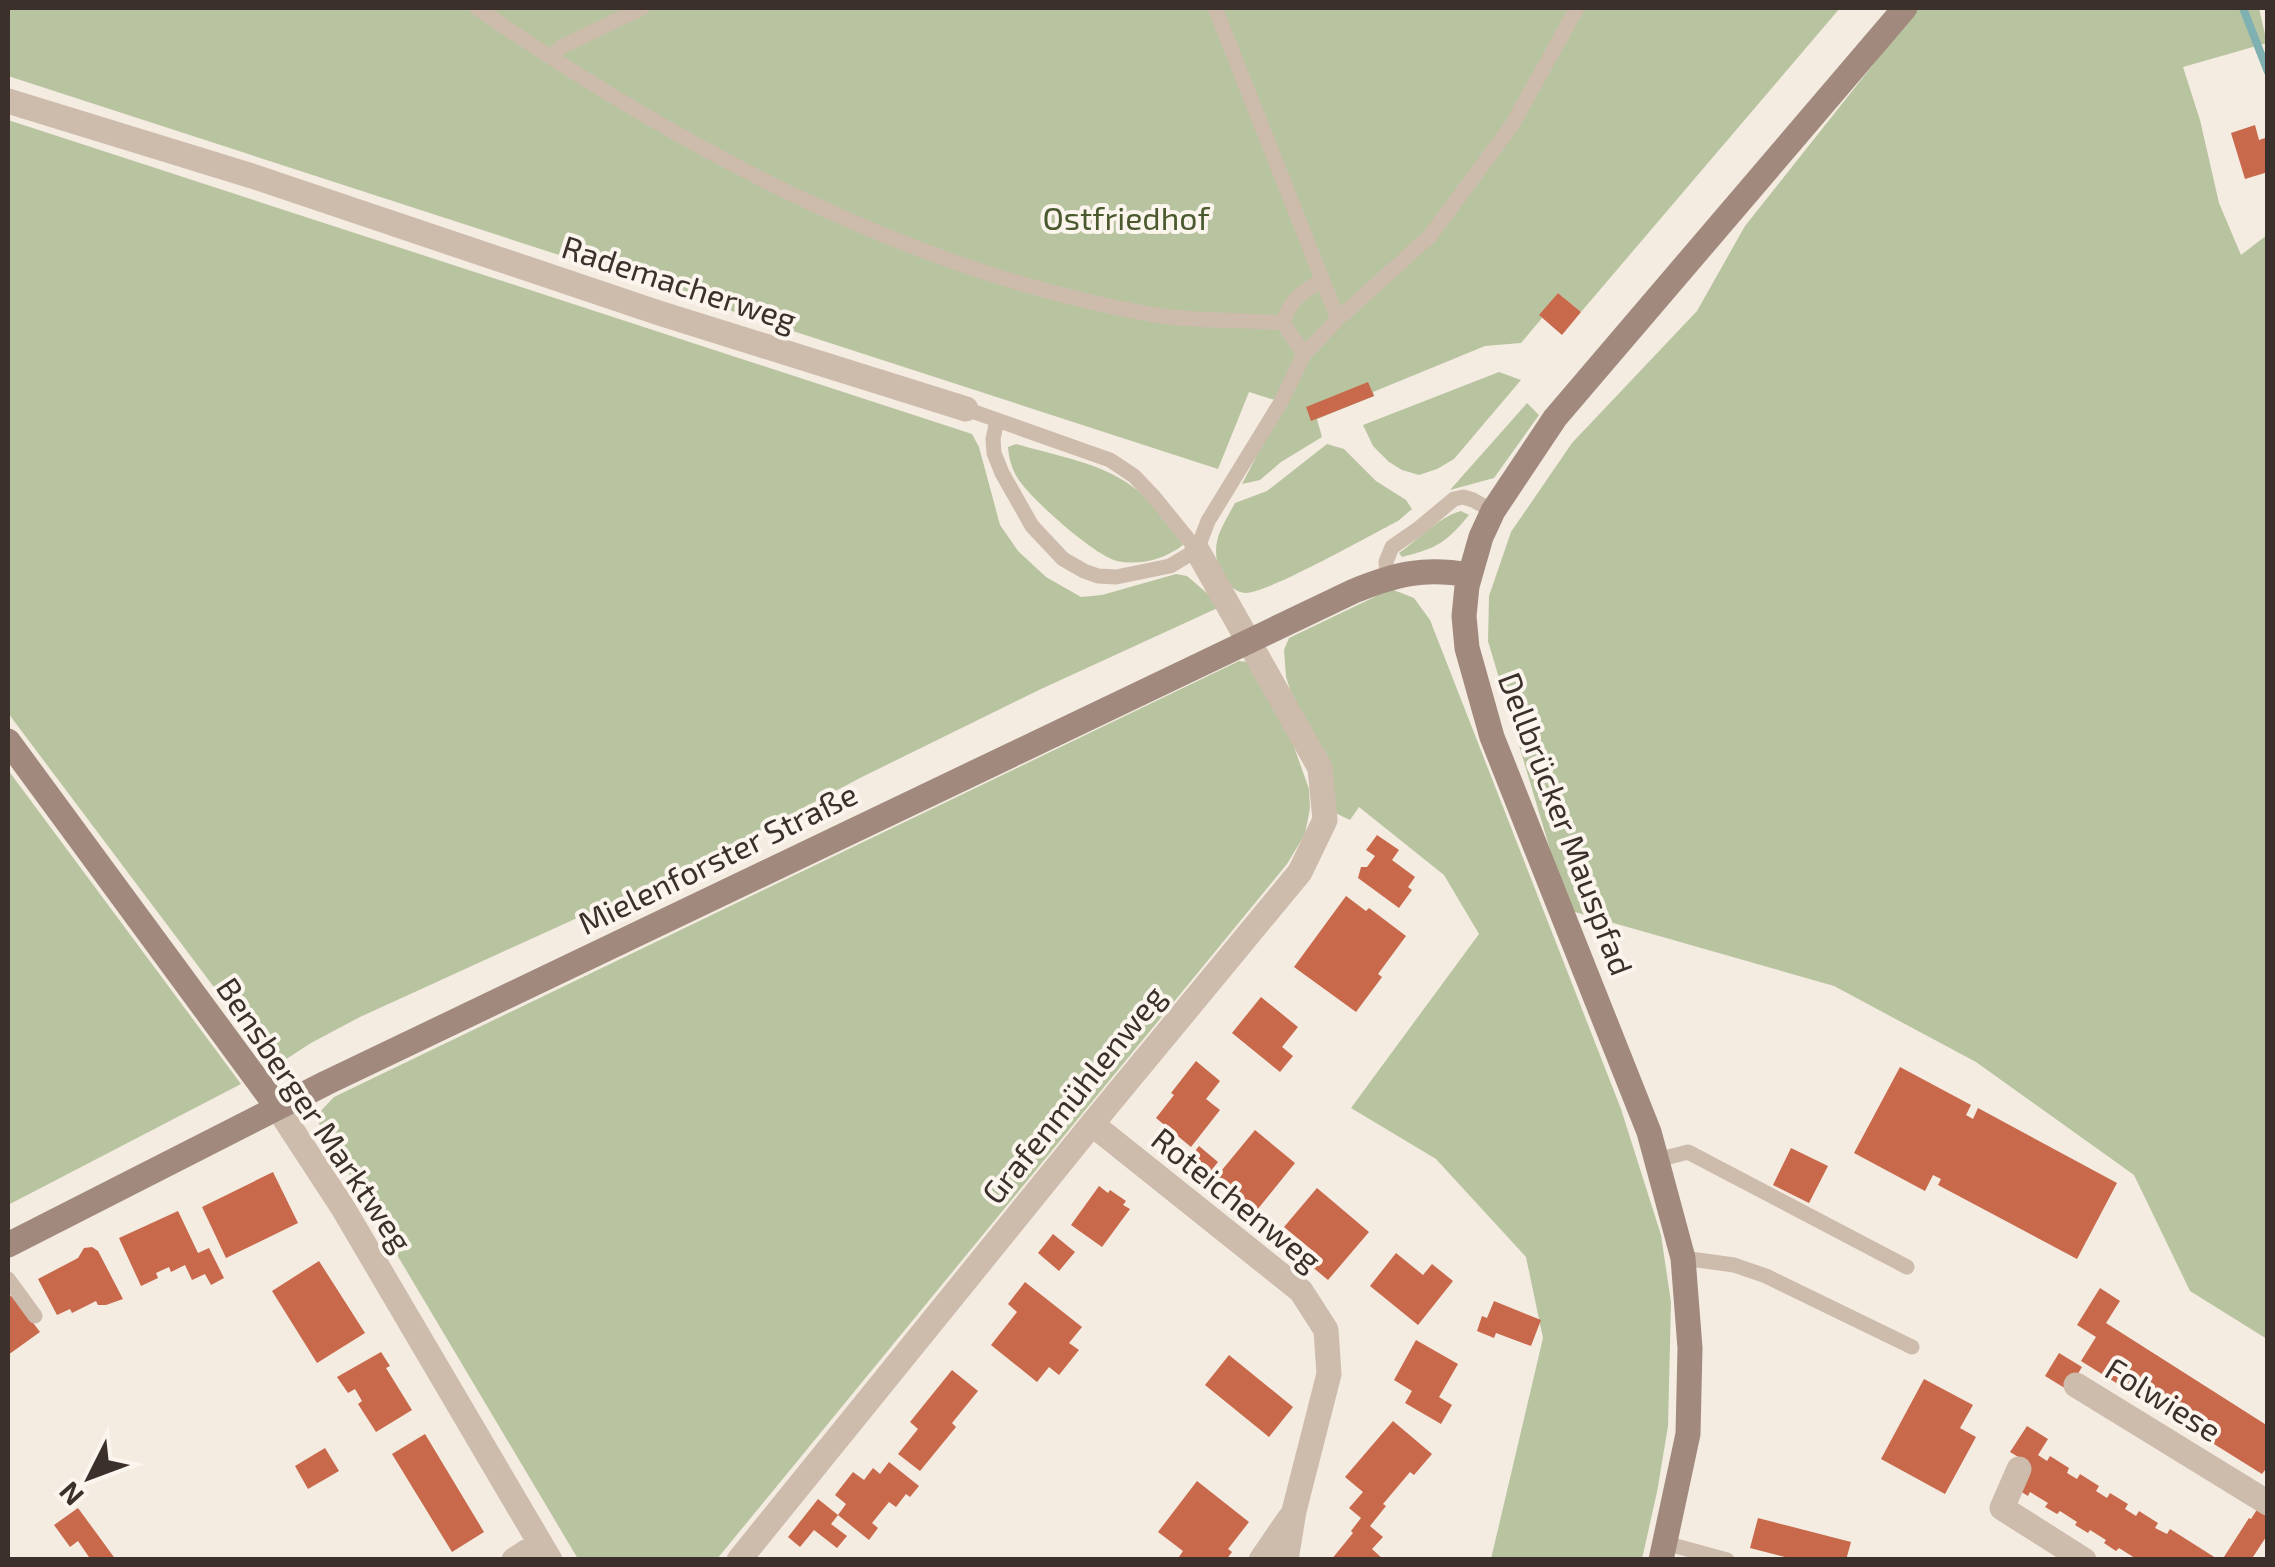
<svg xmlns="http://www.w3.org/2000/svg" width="2275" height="1567" viewBox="0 0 2275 1567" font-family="'Exo 2',sans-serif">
<rect width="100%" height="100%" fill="#f4ebe1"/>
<!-- green -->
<path fill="#b8c4a0" d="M8 8H1840L1581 312 1558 293 1540 315 1542 318 1521 343 1485 346 1373 392 1374 396 1317 419 1322 437 1281 462 1260 480 1242 484 1284 403 1249 392 1218 469 8 76Z
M1918 8H2259L2267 43 2183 67 2200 120 2219 203 2241 255 2267 235V1339L2190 1291 2134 1175 1976 1062 1834 986 1568 910 1488 641 1489 596 1511 532 1572 443 1697 311 1745 226Z
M8 120 972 434 979 447 1000 525 1018 551 1046 577 1081 597 1102 595 1176 574 1187 576 1222 606 1041 689 862 777 700 862 360 1017 311 1043 274 1067 8 713Z
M1499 372 1521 380 1454 459 1437 469 1419 475 1402 470 1389 462 1373 446 1363 425Z
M1527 403 1539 415 1494 478 1450 490Z
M1016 444C1050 454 1096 462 1126 482 1149 497 1169 522 1183 545 1165 559 1140 566 1117 561 1094 555 1036 503 1021 483 1013 473 1009 460 1008 447Z
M1327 444 1344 449 1376 481 1406 500 1412 509 1398 521C1372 534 1267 594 1245 593 1235 592 1226 583 1222 575 1208 545 1221 529 1235 503L1267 491Z
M1461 511 1469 515C1446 543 1437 548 1402 557L1399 553C1417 541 1440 516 1461 511Z
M1391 589 1414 598 1430 620 1621 1109 1661 1235 1671 1302 1668 1426 1657 1492 1642 1559H1491L1543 1338 1526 1257 1436 1159 1351 1108 1479 934 1444 875 1359 807 1350 820 1329 810 1286 677 1284 650 1289 638Z
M1239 661 1248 662 1282 713 1309 789 1310 808 1305 834 1287 864 717 1559H578L315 1117 334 1097Z
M8 770 241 1084 8 1205Z"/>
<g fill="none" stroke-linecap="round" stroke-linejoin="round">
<!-- stream -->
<path stroke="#7fb0b2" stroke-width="8" d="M2243 8 2268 72"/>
</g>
<!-- building -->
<path fill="#c8694b" d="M2255 125 2259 140 2268 137V172L2245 179 2231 133Z
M1558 293 1581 312 1562 335 1539 315Z
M1368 382 1374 396 1311 421 1306 407Z
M1377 835 1399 850 1392 860 1415 877 1408 887 1412 890 1399 908 1358 878 1361 867H1367L1375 856 1366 850Z
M1346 896 1366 911 1369 908 1406 936 1378 974 1382 977 1356 1012 1294 967Z
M1261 997 1298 1027 1282 1047 1293 1056 1280 1072 1232 1033Z
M1196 1061 1220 1081 1206 1099 1220 1110 1191 1147 1156 1118 1174 1095 1171 1093Z
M1900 1067 1971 1105 1966 1115 1973 1119 1978 1108 2117 1183 2077 1259 1938 1185 1941 1179 1933 1175 1925 1191 1854 1153Z
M1255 1130 1295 1163 1257 1210 1217 1176Z
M1199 1146 1218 1162 1202 1182 1183 1167Z
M1791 1148 1828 1166 1809 1203 1773 1185Z
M273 1172 298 1223 226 1258 202 1207Z
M1099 1186 1108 1193 1110 1190 1126 1201 1123 1205 1130 1209 1102 1247 1071 1225Z
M1317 1188 1369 1232 1328 1280 1310 1265 1318 1255 1284 1227Z
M178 1211 198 1253 209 1248 224 1278 211 1285 205 1274 192 1280 185 1265 171 1272 169 1267 156 1273 158 1278 141 1286 119 1238Z
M1053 1234 1075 1252 1059 1271 1038 1253Z
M92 1247 98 1251 123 1299 106 1305H98L96 1301 72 1313 70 1309 57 1315 38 1279 78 1258 84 1248Z
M1396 1253 1423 1275 1432 1264 1453 1281 1418 1325 1370 1286Z
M319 1261 365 1333 317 1363 272 1291Z
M1025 1282 1082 1327 1069 1343 1079 1350 1059 1375 1049 1367 1037 1382 991 1345 1017 1312 1008 1304Z
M2100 1288 2120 1301 2106 1323 2268 1426V1466L2262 1474 2081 1361 2096 1337 2077 1325Z
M12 1295 40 1332 8 1355V1298Z
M1494 1301 1541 1320 1531 1346 1496 1333 1494 1338 1477 1331 1482 1316 1487 1318Z
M1416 1340 1458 1364 1439 1397 1452 1405 1441 1424 1405 1403 1412 1391 1394 1380Z
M381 1352 390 1366 386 1368 412 1410 376 1432 358 1404 362 1401 355 1389 348 1393 337 1377Z
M2059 1353 2082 1367 2068 1390 2045 1376Z
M1229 1355 1293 1407 1269 1437 1205 1385Z
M952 1370 978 1391 952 1423 956 1427 920 1471 898 1454 918 1429 910 1422Z
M1924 1379 1973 1405 1960 1428 1976 1437 1945 1494 1881 1459Z
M1393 1421 1432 1454 1414 1475 1410 1472 1383 1504 1386 1506 1370 1526 1383 1537 1372 1549 1384 1560H1331L1353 1533 1351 1531 1361 1518 1349 1508 1363 1492 1345 1477Z
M2027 1426 2048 1439 2038 1455 2047 1461 2050 1456 2069 1468 2067 1473 2077 1479 2080 1474 2099 1486 2096 1491 2107 1498 2110 1493 2128 1504 2125 1509 2136 1516 2139 1511 2158 1523 2155 1528 2167 1534 2170 1529 2219 1560H2138L2119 1548 2116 1551 2104 1543 2106 1540 2090 1530 2088 1533 2075 1525 2077 1522 2060 1511 2057 1514 2045 1507 2048 1503 2030 1492 2028 1496 2015 1488 2030 1464 2010 1452Z
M425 1434 484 1532 452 1552 392 1454Z
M325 1448 339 1471 308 1489 295 1466Z
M889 1462 919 1486 910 1497 906 1494 896 1507 889 1502 872 1523 878 1528 869 1540 838 1515 831 1524 847 1536 837 1548 814 1530 800 1547 788 1537 818 1499 838 1515 846 1504 835 1495 853 1472 864 1480 873 1468 880 1474Z
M1197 1481 1249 1522 1228 1549 1232 1552 1226 1560H1177L1183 1551 1158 1532Z
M78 1508 100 1538 116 1560H91L78 1541 70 1547 54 1525Z
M2258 1508 2268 1515V1534L2251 1560H2222L2249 1518 2251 1519Z
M1758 1518 1851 1542 1846 1560H1797L1750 1548Z"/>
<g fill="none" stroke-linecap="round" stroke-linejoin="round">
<!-- lane -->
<path stroke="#cdbbac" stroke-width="15" d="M477 8C679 147 910 273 1155 315 1197 322 1240 319 1283 323L1304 354
M1215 8 1338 319
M551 56 563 46 642 8
M1283 323C1291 298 1300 294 1322 280
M966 409 1110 460 1134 476 1154 497 1197 550
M997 420 993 439 994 453 1002 473 1032 526 1063 559 1084 571 1098 576 1116 577 1170 566 1197 550 1208 521 1281 402 1304 354 1338 319 1430 236 1512 125 1577 8
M1387 578 1386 562 1392 547 1418 529 1454 499 1463 497 1473 500 1493 511
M1657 1160 1688 1152 1907 1267
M1683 1258 1734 1265 1766 1276 1912 1347
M8 1279 35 1316
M1665 1543 1727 1560"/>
<!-- street -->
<path stroke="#cdbbac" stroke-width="25" d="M8 101 252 176 659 313 966 409
M277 1107 343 1208 550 1560
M1092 1124 1301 1291 1326 1330 1329 1374 1294 1511 1286 1560
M2076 1385 2268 1503
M2019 1469 2002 1508 2084 1560
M514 1560 540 1543
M739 1560 1092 1124 1300 872 1325 820 1320 768 1197 550
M1261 1560 1289 1519"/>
<!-- secondary -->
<path stroke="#a18a7d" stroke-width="25" d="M8 741 277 1107
M8 1245 326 1083 1354 591C1396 574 1424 567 1469 575
M1661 1560 1688 1434 1690 1348 1683 1258 1649 1132 1492 737 1467 648 1464 616 1467 586 1481 537 1493 511 1555 418 1905 8"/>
</g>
<g text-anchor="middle" stroke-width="8" stroke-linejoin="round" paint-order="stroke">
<!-- park labels -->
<g font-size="32" fill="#4a5a2e" stroke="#fbf5ee">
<text x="1126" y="230">Ostfriedhof</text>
</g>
<!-- street labels -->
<g font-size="32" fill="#3b302b" stroke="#fbf5ee">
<text transform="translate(679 284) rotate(18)" y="11">Rademacherweg</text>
<text transform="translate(1565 824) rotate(69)" y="11">Dellbrücker Mauspfad</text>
<text transform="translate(718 859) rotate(-26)" y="11">Mielenforster Straße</text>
<text transform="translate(1074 1095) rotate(-51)" y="11">Grafenmühlenweg</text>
<text transform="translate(314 1115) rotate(56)" y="11">Bensberger Marktweg</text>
<text transform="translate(1236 1200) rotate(39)" y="11">Roteichenweg</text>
<text transform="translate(2163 1400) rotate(32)" y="11">Folwiese</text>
</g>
</g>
<!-- border -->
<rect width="2275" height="1567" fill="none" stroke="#3b302b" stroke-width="20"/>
<!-- north arrow -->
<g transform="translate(90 1477) rotate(228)" stroke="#fbf5ee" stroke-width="8" paint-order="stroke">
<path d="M0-8L18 38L0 25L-18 38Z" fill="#3b302b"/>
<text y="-15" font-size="28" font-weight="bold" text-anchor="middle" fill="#3b302b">N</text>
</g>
</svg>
